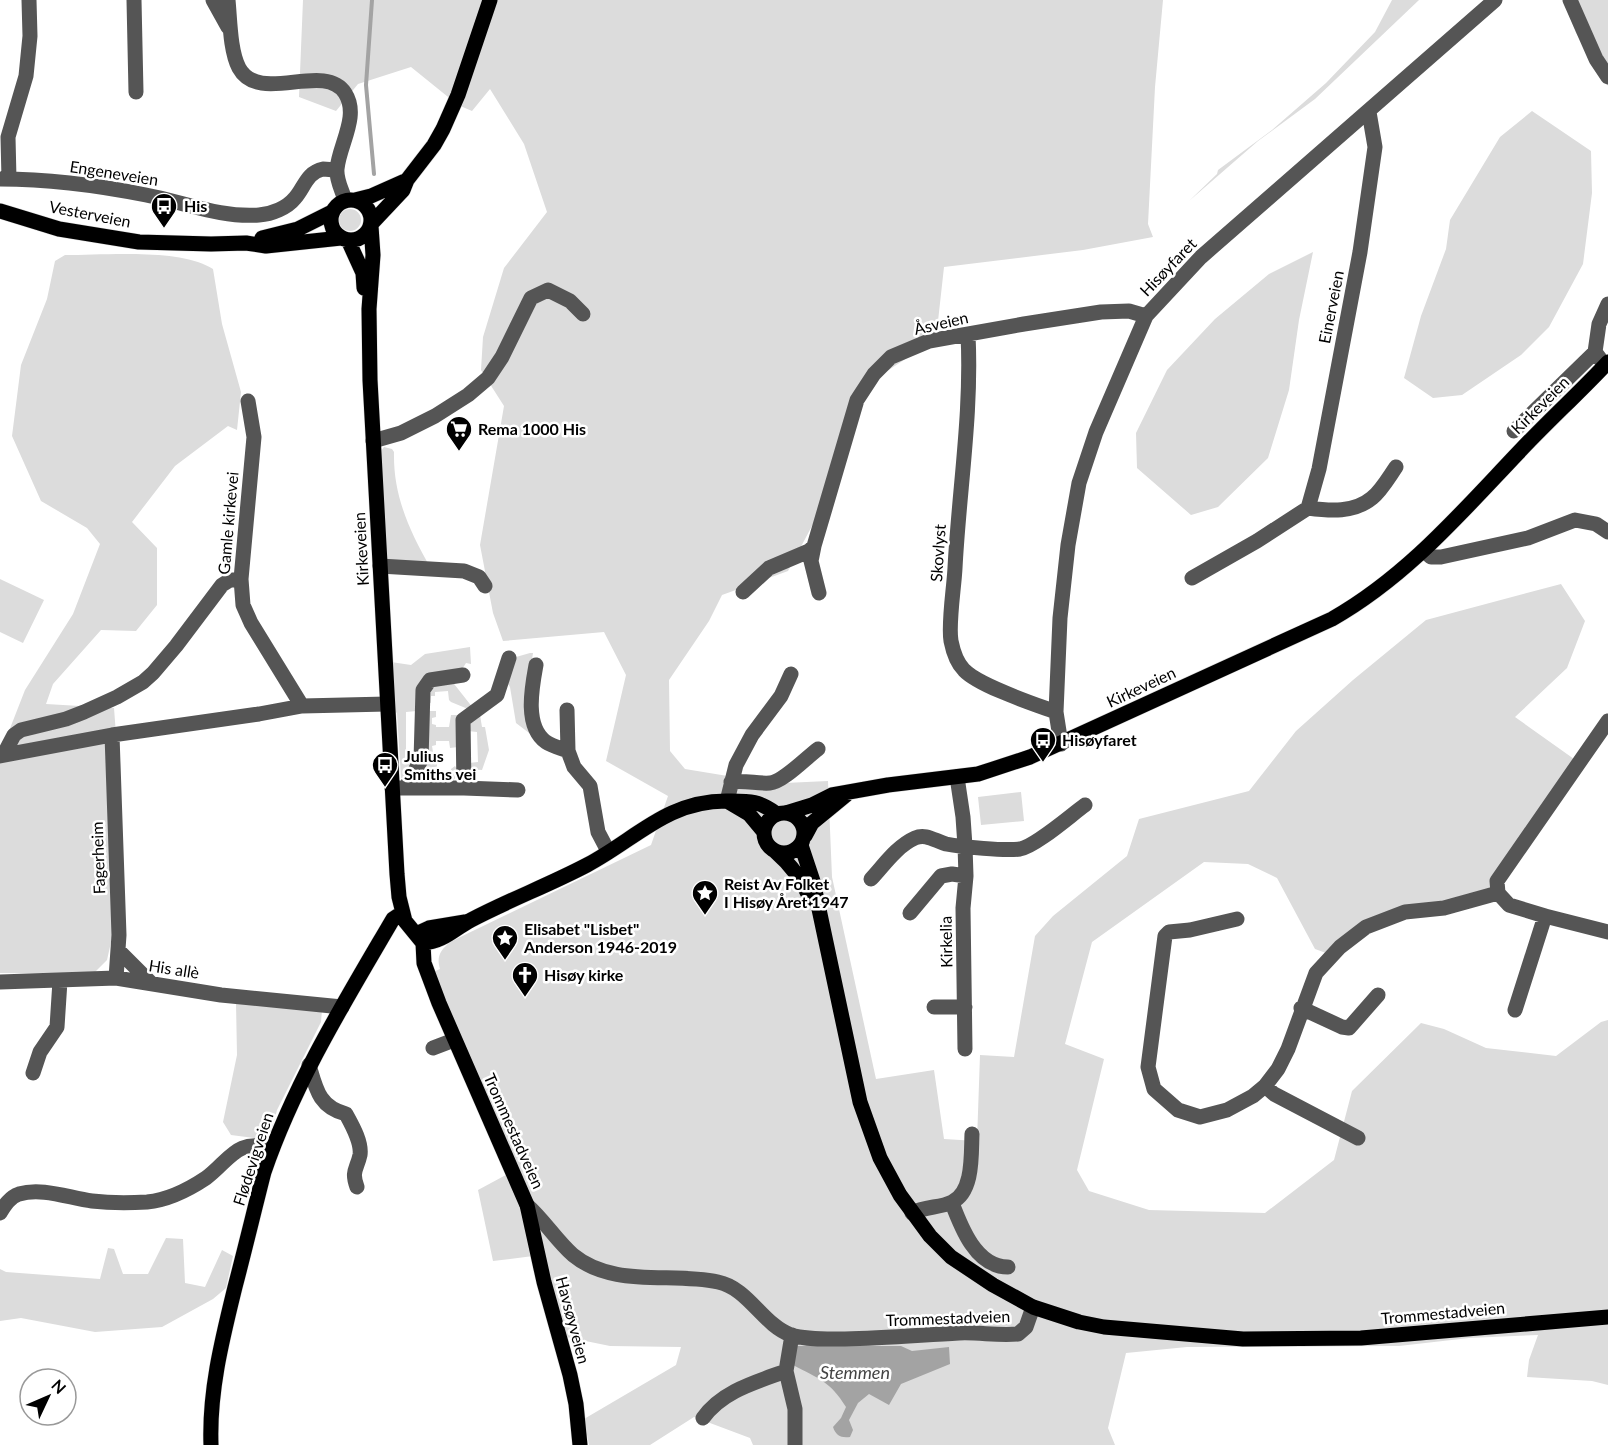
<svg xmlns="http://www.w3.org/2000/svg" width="1608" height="1445" viewBox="0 0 1608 1445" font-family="Lato,sans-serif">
<rect width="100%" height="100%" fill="#fff"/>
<!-- green -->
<path fill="#dcdcdc" d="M303 0H1163L1155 87 1148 224 1153 237 1083 250 944 267 936 339 875 379 844 442 821 509 788 571 722 595 709 621 669 680 670 751 685 769 758 781 763 784 828 781 832 877 876 1079 934 1070 944 1139 977 1141 980 1055 1014 1057 1035 936 1053 916 1127 856 1139 819 1249 791 1296 731 1353 680 1426 620 1561 584 1585 621 1567 668 1515 717 1574 759 1482 904 1460 903 1363 929 1337 957 1315 949 1277 878 1248 864 1204 862 1092 942 1065 1044 1104 1059 1077 1170 1089 1191 1149 1210 1265 1213 1334 1160 1352 1091 1421 1023 1444 1029 1486 1048 1556 1056 1601 1022 1608 1020V1385L1592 1381 1527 1377 1529 1360 1538 1335 1469 1338 1399 1346 1187 1347 1126 1353 1108 1428 1115 1445H753L750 1438 694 1417 650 1445H589L584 1419 676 1365 681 1347 610 1346 566 1337 541 1255 493 1261 478 1190 515 1170 433 972 440 969C436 956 441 950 450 942L651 845 668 796 606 761 626 675 604 632 503 641 493 613 480 545 504 406 481 370 483 337 504 268 547 212 524 144 490 89 472 111 458 105 411 67 358 84 336 111 299 97Z
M1392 0H1419L1315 99 1258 141 1189 201 1217 174 1218 170 1272 130 1326 83 1375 32Z
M1563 0H1608V86L1576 33Z
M1532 111 1591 151 1592 193 1583 264 1549 327 1521 355 1462 395 1433 398 1404 378 1421 316 1446 249 1450 220 1500 137Z
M339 220a11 11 0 1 1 22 0a11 11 0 1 1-22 0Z
M1313 252 1299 320 1289 390 1268 458 1218 507 1191 515 1137 468 1136 433 1167 370 1215 319 1269 274Z
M65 255C105 255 180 248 213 269L222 324 241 392 237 430 228 426 175 466 132 522 157 548V605L136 631 101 630 53 684 46 704 114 708 118 761 119 906 107 960 93 974 0 973V754L25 690 73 614 100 544 87 528 41 501 12 436 21 365 47 299 55 261Z
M384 447 392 449 394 452C393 495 409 530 430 567L386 565 381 451Z
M0 579 44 600 23 643 0 632Z
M470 647 471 664 466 663 461 671 433 676 417 711 406 712V757L411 759 412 762 405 777 401 778 397 713 393 710 391 662 411 665 425 654Z
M530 653H533L528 687 533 736 516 723 510 687 508 684 516 657Z
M451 680 473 708 468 709 451 702 449 700 448 691 435 692V696H431V703L425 701 429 688Z
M425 711H436V717L432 718V724L436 725V727H449L451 715H458V747L450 748 449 741H436V745L432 746 433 752 425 751Z
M480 715 482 727H485L489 750 482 770 469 769V763L478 762 477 732 468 731 469 722Z
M425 761H437V767H433L437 777 451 776V769L455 766C459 771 457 776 453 781L419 785 417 776Z
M1021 792 1024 821 981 825 978 797Z
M236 1003 322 1010 321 1022 277 1110 270 1137 263 1139 231 1135 223 1122 237 1055Z
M166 1238 183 1239 185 1283 205 1287 222 1250 233 1256 226 1288 213 1299 162 1327 95 1332 21 1318 0 1321V1269L6 1272 100 1279 108 1248 114 1249 123 1274H148Z"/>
<!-- water -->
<path fill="#a3a3a3" d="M797 1346H901L912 1351 949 1347 950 1364 901 1384 889 1405 869 1394 858 1403 849 1420 853 1430 850 1437C841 1438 836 1436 833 1427L841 1418 846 1407C830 1381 819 1379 793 1365Z"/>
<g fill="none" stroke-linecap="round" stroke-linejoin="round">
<!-- stream -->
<path stroke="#a3a3a3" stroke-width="4" d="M372 0 366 85 374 174"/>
<!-- major casing -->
<g stroke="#dbdbdb" stroke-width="16">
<path id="major" d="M331 220a20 20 0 1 1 40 0a20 20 0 1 1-40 0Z
M355 200 371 196 407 180
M0 211 59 229 139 242 211 244 246 243 266 246 341 238
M371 224 403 190 407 180 434 145 443 129 458 95 490 0
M371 226 373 255 369 309 370 380 397 874 399 897 405 921 423 943
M262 238 298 229 332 212
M348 240 363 273 364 288
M727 801 749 814 764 832
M764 833a20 20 0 1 1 40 0a20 20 0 1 1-40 0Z
M786 813 812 805 832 795 888 785 978 774 1030 757 1332 619C1406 577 1460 514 1518 453 1547 422 1579 393 1608 362
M805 836 812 823 846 795
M801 845 813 881 860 1102 880 1158 900 1195 930 1236 951 1257 993 1285 1033 1307 1079 1322 1104 1327 1243 1339 1361 1338 1608 1317
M775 851C791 865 802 879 810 898
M416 934 429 928 465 922
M423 943 424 963 439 1003 527 1205 544 1282 570 1375 576 1404 580 1445
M423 943C443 942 454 929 471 920 509 900 549 885 587 865 636 839 667 801 726 801 749 801 758 800 777 814
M211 1445C209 1391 222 1340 235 1287 245 1249 254 1211 264 1172 295 1082 345 1001 393 919L402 913"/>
</g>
<!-- minor -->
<path stroke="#555" stroke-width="15" d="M134 0 136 92
M213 0 228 27
M228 0C230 20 230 51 239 68 259 105 324 61 345 93 360 116 339 145 337 169 336 180 342 190 345 200
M1570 0 1596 59 1608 77
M0 179C47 179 101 186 146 195 184 202 220 218 259 215 272 214 287 208 295 198 304 188 307 172 323 169 327 169 332 170 337 170
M9 179 8 137 26 76 30 36 29 0
M968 335C972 413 959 490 955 568 954 588 948 624 951 641 953 651 957 663 964 670 979 686 1034 704 1056 712
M1601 360 1595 352 1599 324 1608 304
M248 401 254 437 241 579 243 605 251 623 302 706
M1514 431 1595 352
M373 441 401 433 435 416 468 395 488 378 502 357 531 298 548 290 570 301 583 314
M1308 508C1330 511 1354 513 1372 498 1381 491 1389 477 1396 467
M1424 551 1431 557H1441L1528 538 1575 520 1596 524 1608 532
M380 566 464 571 479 577 485 586
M1192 578 1257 541 1308 508 1319 469 1360 252 1375 147 1369 112
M743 592 769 568 809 551 814 546
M819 593 811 561 814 546 857 400 874 374 891 357 929 341 1024 324 1101 312 1129 311 1146 316
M536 665C532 687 524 726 546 742 552 746 560 748 568 751
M567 710 568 751 574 767 590 786 598 832 608 851
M112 735 119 935 116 978
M1061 744 1056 712 1060 618 1068 545 1079 483 1096 432 1146 316 1201 257 1495 0
M4 754 14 735 21 730 66 719 84 712 117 697 143 682 153 673 176 646 222 585 230 580 241 579
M0 756 112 735 259 714 302 706 387 704
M957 777 963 817 965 846 966 876 963 908 965 1049
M731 782C746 780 757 784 770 783 783 782 807 757 818 749
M406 787 421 760 423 690 430 680 463 675
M392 788H464L463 720 497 695 509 658
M464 788 518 790
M727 801 736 765 752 735 781 696 791 674
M871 879C884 865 897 846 915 838 926 833 935 841 946 844 962 847 1005 851 1020 849 1036 846 1071 815 1085 805
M1498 893 1497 881 1608 721
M1498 893 1509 905 1545 916 1608 932
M910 913 941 876 952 874 966 876
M1237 919 1190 930 1169 932 1165 936 1148 1067 1154 1089 1178 1110 1200 1117 1227 1110 1253 1096 1265 1086 1278 1069 1288 1049 1316 973 1340 947 1366 927 1405 912 1444 908 1498 893
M118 950 151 983
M0 982 116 978 221 995 342 1007
M934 1007H965
M1301 1008 1342 1027 1349 1028 1378 995
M1515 1010 1545 916
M433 1048 454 1040
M309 1065C316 1089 319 1107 346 1114 352 1125 362 1142 360 1155 357 1169 351 1171 357 1187
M33 1073 40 1052 57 1027 60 981
M1265 1086 1274 1094 1358 1138
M952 1203C961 1227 976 1267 1008 1267
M527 1205C544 1220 556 1240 573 1255 613 1288 671 1272 718 1282 748 1288 763 1325 791 1335 808 1340 828 1339 845 1339 883 1338 921 1335 959 1333 979 1332 998 1336 1018 1334L1026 1327 1033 1307
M0 1213C5 1205 10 1197 19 1194 42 1187 69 1198 92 1201 109 1203 130 1203 147 1202 169 1200 188 1190 206 1178 230 1160 237 1137 272 1149
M912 1213C925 1206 941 1208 952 1202 974 1192 971 1153 972 1134
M792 1335 786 1371 795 1409V1445
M703 1418C722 1391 756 1382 786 1371"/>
<!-- major -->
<use href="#major" stroke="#000" stroke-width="15"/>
</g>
<!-- icons -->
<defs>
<g id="bus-pin" transform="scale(1.35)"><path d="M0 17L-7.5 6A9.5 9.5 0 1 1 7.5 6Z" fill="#000" stroke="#fff"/><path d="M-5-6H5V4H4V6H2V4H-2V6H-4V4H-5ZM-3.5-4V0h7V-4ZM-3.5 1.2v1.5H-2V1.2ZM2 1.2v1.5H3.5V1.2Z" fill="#fff"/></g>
<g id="supermarket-pin" transform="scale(1.35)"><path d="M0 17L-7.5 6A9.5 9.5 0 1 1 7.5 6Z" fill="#000" stroke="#fff"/><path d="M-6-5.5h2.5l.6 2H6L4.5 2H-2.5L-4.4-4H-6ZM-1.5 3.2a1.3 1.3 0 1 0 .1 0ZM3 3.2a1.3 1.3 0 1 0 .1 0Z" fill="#fff"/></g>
<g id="sight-pin" transform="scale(1.35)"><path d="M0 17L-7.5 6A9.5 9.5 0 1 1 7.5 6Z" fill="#000" stroke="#fff"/><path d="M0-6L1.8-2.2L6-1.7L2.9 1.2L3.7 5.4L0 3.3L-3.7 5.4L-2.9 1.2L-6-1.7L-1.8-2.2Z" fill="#fff"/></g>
<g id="church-pin" transform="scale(1.35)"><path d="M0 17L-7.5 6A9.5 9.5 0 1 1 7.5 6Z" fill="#000" stroke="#fff"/><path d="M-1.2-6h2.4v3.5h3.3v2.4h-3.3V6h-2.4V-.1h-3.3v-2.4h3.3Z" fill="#fff"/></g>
</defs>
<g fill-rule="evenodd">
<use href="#bus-pin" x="164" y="206"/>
<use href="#supermarket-pin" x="459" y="429"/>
<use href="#bus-pin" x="1043" y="740"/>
<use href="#bus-pin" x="385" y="765"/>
<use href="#sight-pin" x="705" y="893"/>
<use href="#sight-pin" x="505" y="938"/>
<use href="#church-pin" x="525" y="975"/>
</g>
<g text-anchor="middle" stroke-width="5" stroke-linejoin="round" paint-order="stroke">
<!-- street labels -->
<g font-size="16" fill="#000" stroke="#fff">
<text transform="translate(114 173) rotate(9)" y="6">Engeneveien</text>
<text transform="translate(90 214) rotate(11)" y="6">Vesterveien</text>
<text transform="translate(1168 267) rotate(-46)" y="6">Hisøyfaret</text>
<text transform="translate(1331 307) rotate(-79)" y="6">Einerveien</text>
<text transform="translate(941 323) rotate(-13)" y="6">Åsveien</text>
<text transform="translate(1540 405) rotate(-45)" y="6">Kirkeveien</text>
<text transform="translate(228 523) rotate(-85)" y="6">Gamle kirkevei</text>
<text transform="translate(361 549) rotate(-93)" y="6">Kirkeveien</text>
<text transform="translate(938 553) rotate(-86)" y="6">Skovlyst</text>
<text transform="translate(1141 687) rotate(-25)" y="6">Kirkeveien</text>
<text transform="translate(98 858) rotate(-92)" y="6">Fagerheim</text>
<text transform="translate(946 942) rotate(-91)" y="6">Kirkelia</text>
<text transform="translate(174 969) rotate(9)" y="6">His allè</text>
<text transform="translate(514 1131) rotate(66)" y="6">Trommestadveien</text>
<text transform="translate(253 1159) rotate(-72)" y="6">Flødevigveien</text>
<text transform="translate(1443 1313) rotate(-5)" y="6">Trommestadveien</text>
<text transform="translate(948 1318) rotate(-2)" y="6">Trommestadveien</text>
<text transform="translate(573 1320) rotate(75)" y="6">Havsøyveien</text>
</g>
<!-- poi labels -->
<g font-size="16" font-weight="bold" fill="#000" stroke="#fff" text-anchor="start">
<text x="184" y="212">His</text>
<text x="478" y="435">Rema 1000 His</text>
<text x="1062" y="746">Hisøyfaret</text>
<text x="404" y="762">Julius<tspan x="404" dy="18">Smiths vei</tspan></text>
<text x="724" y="890">Reist Av Folket<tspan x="724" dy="18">I Hisøy Året 1947</tspan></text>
<text x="524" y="935">Elisabet "Lisbet"<tspan x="524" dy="18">Anderson 1946-2019</tspan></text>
<text x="544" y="981">Hisøy kirke</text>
</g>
<!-- water labels -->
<g font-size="18" font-style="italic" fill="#444" stroke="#fff">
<text x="855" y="1379">Stemmen</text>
</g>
</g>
<!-- north arrow -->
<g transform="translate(48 1397) rotate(46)"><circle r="28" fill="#ffffff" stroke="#999999" stroke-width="1.5"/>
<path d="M0-4.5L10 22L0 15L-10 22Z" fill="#000000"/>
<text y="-9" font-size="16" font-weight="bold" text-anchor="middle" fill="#000000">N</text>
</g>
</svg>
